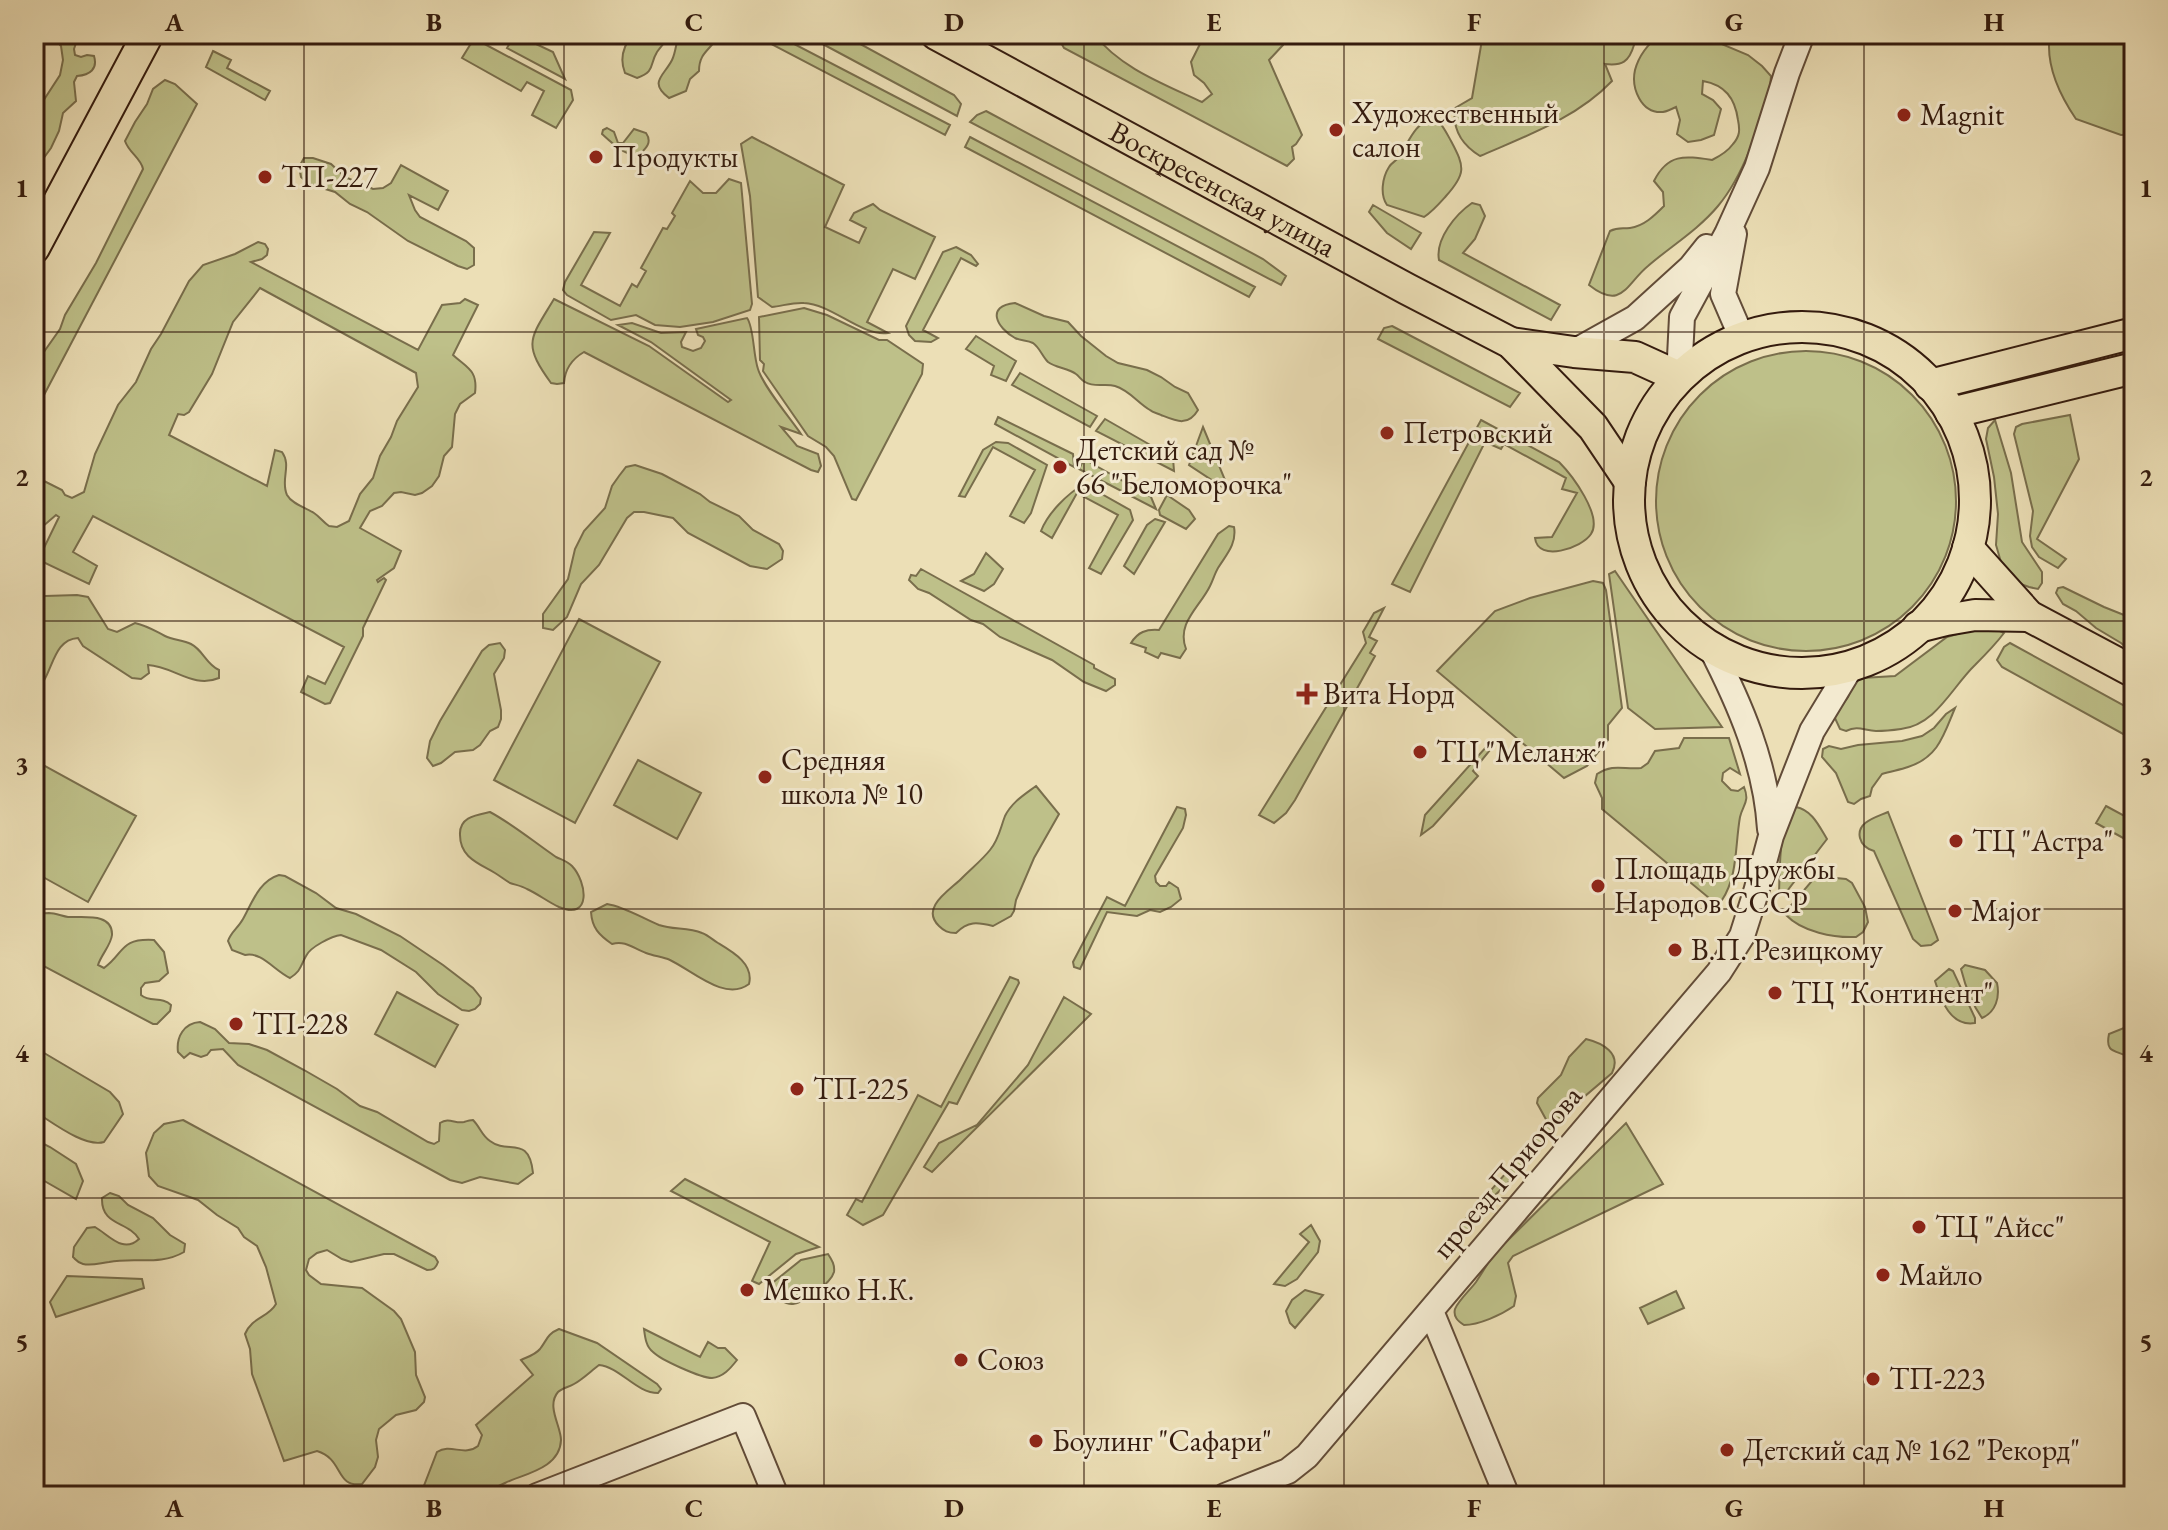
<svg xmlns="http://www.w3.org/2000/svg" width="2168" height="1530" viewBox="0 0 2168 1530" font-family="'EB Garamond',serif">
<rect width="100%" height="100%" fill="#ecdfb6"/>
<filter id="stains"><feTurbulence type="fractalNoise" baseFrequency=".0025" numOctaves="4"/><feColorMatrix values="0 0 0 0 .2 0 0 0 0 .09 0 0 0 0 .02 0 0 0 .5 -.17"/></filter>
<radialGradient id="worn" r=".72"><stop offset=".6" stop-color="#630" stop-opacity="0"/><stop offset="1" stop-color="#630" stop-opacity=".3"/></radialGradient>
<!-- green -->
<path fill="#bec089" stroke="#796e4c" stroke-width="2" fill-rule="evenodd" d="M51 34H75L78 37 74 49 75 55 81 57 87 55 94 56C98 69 90 75 77 76L74 82 76 101 63 113 59 131 51 148 43 159 34 176V115L60 75 63 60 61 46Z
M515 34 553 52 565 79 507 48Z
M633 34H669C666 42 662 45 657 52 649 65 656 71 637 78L625 73C619 58 623 46 633 34Z
M679 34H719C712 50 699 51 699 71L690 79 686 91 669 98C648 82 664 76 672 60 676 52 676 42 679 34Z
M752 34H775L950 125 945 135Z
M804 34H842L954 95 961 104 957 116Z
M1056 34H1094C1120 68 1164 84 1202 102L1212 94 1204 83 1194 75 1191 62 1205 34H1283V45L1269 60 1302 135 1296 144 1292 147 1294 159 1287 166 1064 48Z
M1483 34H1629L1634 45C1629 62 1622 66 1605 64L1612 81C1577 118 1526 136 1480 156 1462 145 1452 130 1455 108L1472 98Z
M1661 34H1698L1748 55 1762 66 1771 76 1770 88C1759 127 1744 175 1718 206 1698 230 1671 246 1648 266 1626 284 1622 311 1589 285L1610 231C1618 227 1622 229 1630 228 1644 226 1654 216 1664 206L1663 192 1654 181C1668 153 1685 156 1712 160 1720 156 1728 151 1733 144 1740 136 1740 130 1738 120 1735 98 1725 85 1703 81L1702 94 1713 100 1721 109 1714 135 1701 140 1688 142 1677 134 1680 120 1676 107C1672 109 1668 111 1663 112 1641 114 1631 88 1635 70 1639 55 1649 43 1661 34Z
M2050 34H2134V134L2121 135 2076 119C2059 94 2045 64 2050 34Z
M477 40 571 90 573 100 556 128 532 115 544 91 527 82 521 91 462 58 470 45Z
M213 51 231 60 227 68 270 91 265 100 206 67Z
M165 80 175 84 197 104 34 414V366L60 329 65 315 96 263 143 169C141 158 129 153 125 141L135 122 147 104 153 89Z
M986 111 1263 259 1286 276 1281 285 970 122 977 115Z
M1432 117C1441 121 1446 132 1451 141 1465 167 1466 174 1446 196 1438 205 1433 211 1424 217L1387 205C1380 195 1382 178 1389 167 1391 163 1396 161 1398 158 1410 141 1412 127 1432 117Z
M607 128 614 132 618 143H623L634 129 646 133C653 143 645 149 638 156 623 154 613 144 602 134L603 130Z
M752 137 844 185 825 227 859 243 866 228 850 220 854 213 873 204 880 210 935 237 915 279 893 269 867 322 888 333C862 337 832 304 804 303 794 302 782 306 772 307L758 297 750 196 741 144Z
M970 137 1255 287 1249 297 965 147Z
M304 158H313L331 164 345 177 373 189 383 188 391 183 401 165 448 191 438 210 409 195 415 210 420 217 466 241 474 248V265L467 269 458 266 408 241 367 212 350 204 335 192 309 184 301 177 299 167Z
M729 179 741 183 752 304 750 310 713 322 680 327 655 325 636 315 611 320 567 295 563 290 565 282 594 232 610 233 581 285 620 306 632 284 637 287 646 271 641 268 663 228 667 229 675 216 672 213 690 181 703 193H716Z
M1472 203 1480 205 1485 216 1475 239 1463 253 1560 305 1551 320 1439 260C1435 239 1456 214 1472 203Z
M1373 205 1421 233 1411 249 1387 233 1369 212Z
M258 242 265 244 268 249 267 255 262 259 251 262 418 350 442 305 460 303 465 299 478 305 453 355C467 368 478 370 475 393L460 404 455 414 452 447 444 456 439 476 432 486 422 493 415 495 401 492 394 493 382 506 370 511 360 528 401 551 394 568 377 580 378 582 384 578 386 580 363 628V636L330 703 325 704 301 692 308 676 325 684 344 647 93 516 73 552 97 566 89 584 43 562 40 556 59 517 56 515 42 527 34 549V518L44 497 38 485 44 481 62 490 65 495 72 498 84 492 95 454 118 405 136 382 151 349 161 334 189 281 203 265 235 254ZM260 288 416 373 418 387 397 421 391 437 380 456 373 478 360 494 349 521 337 527 329 526C323 522 320 517 314 513 306 508 292 504 287 495 280 480 292 466 282 452L275 450 267 486 169 435 178 414 184 415 189 412 212 374 233 322Z
M956 247 971 255 978 264 976 266 961 258 923 330 938 338 931 342 915 341 909 335 906 326 943 252Z
M554 299 649 346 728 402 731 400 651 342 618 325 632 323 661 333 686 332 681 342 682 347 693 351 701 348 705 341 703 337 698 335 696 329 747 318C754 327 753 355 758 369 763 386 790 418 801 434L781 427 797 446 818 454 821 466 818 472 811 470 584 352C572 359 565 368 564 383L557 384 551 383C522 343 530 339 554 299Z
M1015 303 1044 316 1068 322 1081 336 1106 356 1118 363 1147 370 1161 377 1175 387 1188 393 1198 410C1188 427 1176 421 1161 415 1158 413 1153 413 1150 410 1138 403 1129 390 1115 386 1105 383 1095 388 1085 382 1081 380 1079 376 1076 374 1068 368 1056 368 1048 362 1042 356 1040 348 1033 343 1027 340 1021 341 1015 338 997 328 985 306 1015 303Z
M804 308 827 315 879 340H887L923 364 922 374 856 500 852 499 834 456 826 447 808 436 763 371 764 364 760 360 759 317Z
M1392 326 1520 393 1510 407 1378 339 1384 328Z
M976 336 1016 361 1006 381 991 375 994 366 966 349Z
M1656 501a150 150 0 1 1 300 0a150 150 0 1 1-300 0Z
M1020 373 1097 416 1090 427 1012 385Z
M2070 415 2079 459 2037 539 2066 559 2058 568 2039 557 2032 547 2030 536 2033 511 2014 434 2016 427 2022 424Z
M998 417 1073 454 1074 467 995 424Z
M1105 419 1173 458 1174 471 1096 431Z
M1481 420 1559 462C1572 475 1603 516 1591 534 1582 548 1538 563 1535 538L1552 537 1577 493 1562 489 1566 478 1504 444 1501 449 1485 442 1410 592 1392 584Z
M1995 420 2011 473 2022 542 2042 572V583L2038 589 2029 587 2010 580 2003 569 1996 545 1998 514 1994 477 1986 439 1988 428Z
M1203 427 1230 492 1189 465Z
M996 442 1008 443 1047 465 1031 513 1024 523 1010 516 1035 470 993 447 965 497 959 496 983 450Z
M1084 459 1151 497 1156 509 1079 469Z
M635 465 662 474 700 494 710 502 739 516 753 530 779 544 783 551 782 559 767 569 750 566 688 533 673 518 644 512H634L627 518 599 565 581 584 567 617 553 630 543 628V614L568 579 575 549 584 531 605 508 612 486 619 476 626 467Z
M1084 484 1130 510 1133 520 1101 574 1089 568 1118 515 1077 493 1052 538 1041 531C1048 513 1067 494 1084 484Z
M1167 495 1189 510 1195 519 1186 529 1160 515 1159 510Z
M1155 519 1165 522 1134 574 1124 566 1147 525Z
M1229 526 1234 527C1237 544 1226 555 1218 568 1215 573 1213 580 1210 586 1200 607 1176 623 1186 649L1180 658 1161 653 1158 658 1145 652 1146 648 1131 643C1138 632 1146 629 1159 630L1218 534Z
M986 553 1003 569 994 584 984 591 961 581 974 574Z
M921 569 1094 665V668L1115 679V685L1106 691 1084 682 1052 660 1000 637 983 624 971 620 929 593 918 589 909 580 911 575 916 576Z
M1615 571 1722 727 1655 729 1628 708 1609 574Z
M1593 581 1603 583 1606 590 1622 708 1608 725V740L1587 766 1564 778 1437 671 1495 611 1530 598Z
M2063 587 2104 607 2134 619V654L2121 643 2096 628 2076 611 2063 604 2056 593 2058 588Z
M45 596 77 595 88 597 108 629 117 632 135 623C148 626 155 631 165 636 173 640 183 640 191 644 203 650 206 664 219 670V678C193 689 173 666 148 665L149 673 141 679 132 678 83 646 78 638C50 640 54 678 34 692V601Z
M1384 608 1369 637 1377 641 1370 653 1375 656 1295 800 1286 813 1274 823 1259 815 1366 643 1363 632 1374 613Z
M579 619 660 662 575 823 494 780Z
M1978 628 1996 629 2004 633C1995 645 1985 655 1975 665 1952 687 1936 725 1901 729 1894 730 1884 731 1876 731 1865 731 1858 725 1846 731L1840 729 1834 716 1848 697 1854 682 1862 678 1895 676 1947 637Z
M500 643 505 650 504 658 494 674 501 710V719L498 727 490 731 480 745 473 750 455 752 441 763 433 766 427 758 430 741 440 721 482 651 489 645Z
M2010 643 2134 711V740L2002 667 1997 660 2004 647Z
M1955 708C1944 734 1939 757 1908 767 1900 770 1891 771 1882 774L1872 788 1870 796 1861 799 1854 804 1848 802 1836 773 1822 757 1823 749 1829 746 1841 749 1858 745 1902 741 1922 736 1934 728 1946 714Z
M1684 738H1729L1740 774 1730 768 1723 773 1722 781 1731 790 1738 791 1744 787C1750 802 1743 804 1740 817 1735 845 1738 876 1722 900L1716 901 1709 898 1602 809V798L1595 783 1597 774C1614 763 1624 770 1641 768L1648 763 1655 751 1679 748Z
M1487 746 1490 750 1473 771 1478 776 1433 826 1421 835 1425 815Z
M34 760 136 816 88 902 34 872Z
M638 760 701 793 677 839 614 805Z
M1036 786 1059 814 1034 858 1016 900 1014 911 1011 916 993 926C977 922 968 921 956 933 948 933 944 931 939 926 919 907 952 889 963 877 972 868 982 860 990 850 999 839 1000 829 1005 816 1012 802 1024 795 1036 786Z
M2106 806 2134 821V844L2096 823Z
M1177 807 1185 809 1186 815 1183 828 1155 876 1156 882 1160 886H1166L1169 882 1178 888 1181 899 1171 907 1160 912 1150 910 1137 916 1107 912 1080 969 1074 967 1073 962 1107 897 1125 906Z
M1796 807C1812 810 1819 826 1827 839L1784 895 1779 893C1780 873 1778 819 1796 807Z
M490 812C514 825 534 842 556 857 562 860 567 861 572 866 587 882 592 921 559 907 548 902 538 894 527 889 522 886 516 885 510 883 505 880 500 876 495 873 478 863 460 857 460 835 459 817 476 815 490 812Z
M1888 812 1937 937 1938 940 1931 945 1921 946 1913 939 1874 851C1867 849 1862 846 1860 838 1856 822 1877 817 1888 812Z
M1822 869 1836 878 1846 879 1852 883 1865 907 1868 922 1863 932 1856 937C1834 938 1802 932 1786 915L1788 909Z
M279 875 285 876 316 893 336 908 356 914 400 936 443 965 473 988 481 998 480 1004 475 1009 469 1011 462 1010 438 994 416 972 381 950 341 935C332 936 310 947 306 956 300 967 301 971 290 978 275 971 261 951 245 955L232 950 228 941C231 932 238 928 243 919 252 903 259 881 279 875Z
M607 904C625 907 642 918 659 925 673 930 688 927 702 933 708 935 713 940 718 943 733 952 754 964 749 984 725 1002 693 971 670 960 663 957 654 956 646 953 634 949 626 940 612 944 599 935 592 928 591 912Z
M49 913C55 913 62 916 68 917 82 918 113 912 112 935 111 945 101 955 98 965L104 968C125 953 119 938 154 940L164 952 168 973 159 981 145 983 141 988V995C150 1003 162 996 171 1005L170 1011 157 1024H153L34 961V914Z
M1965 965 1985 970 1997 983C2000 997 1996 1012 1982 1018 1972 1004 1965 985 1961 969Z
M1949 969 1953 971 1975 1018V1023C1951 1027 1941 1001 1935 981Z
M1010 977 1018 980 1019 983 957 1104 949 1102 883 1215 863 1225 847 1215 856 1199 862 1202 918 1095 941 1107Z
M397 992 458 1025 435 1067 375 1034Z
M1064 997 1091 1014 932 1172 924 1167 939 1143 977 1125 1028 1065Z
M2134 1014V1065L2127 1056C2115 1050 2105 1053 2109 1034L2129 1026Z
M200 1022 215 1029 229 1043 249 1044 267 1050 304 1070 337 1089 360 1106 377 1112 428 1142 434 1144 439 1141 440 1123C449 1117 455 1124 464 1122 467 1121 470 1120 473 1120 480 1127 482 1136 490 1141 508 1155 529 1134 533 1173L518 1184 480 1177 462 1183 450 1180 238 1065 223 1049 211 1050 207 1055 201 1057 190 1053 184 1058 178 1052C176 1037 184 1023 200 1022Z
M1586 1039C1602 1043 1622 1053 1612 1073L1557 1120 1546 1141 1530 1153 1517 1174 1486 1204 1469 1230 1463 1232 1460 1228 1462 1223 1542 1132 1548 1123 1537 1103 1538 1098 1561 1075 1569 1057Z
M34 1047 110 1092 119 1102 123 1114 104 1142C85 1148 52 1122 34 1111Z
M183 1120 435 1257 438 1262C436 1268 434 1270 427 1270L394 1254H384L351 1262 342 1259 327 1250 317 1253 309 1259 306 1270 309 1275 321 1284 362 1288 394 1311 401 1319 415 1352 416 1375 425 1397 424 1402 416 1410 396 1415 379 1429 376 1440 378 1457 375 1467 362 1484C335 1488 344 1459 317 1451L284 1461 252 1374 250 1349 245 1334C252 1317 268 1318 276 1304L266 1267 257 1246 244 1237 238 1228 217 1215 198 1200 158 1186 149 1176 146 1153 154 1133 164 1124Z
M1626 1123 1663 1184 1513 1256 1508 1263 1516 1296 1514 1306C1501 1315 1479 1325 1464 1325 1458 1321 1453 1317 1455 1309 1458 1301 1471 1289 1476 1282 1482 1273 1488 1263 1494 1254Z
M34 1139 50 1147 76 1164 83 1181 76 1199 34 1175Z
M685 1179 819 1247 796 1254 759 1284 752 1281 770 1242 671 1191Z
M110 1193 119 1196 128 1205 153 1218 170 1235 185 1244 184 1252C160 1266 135 1257 109 1262 100 1263 92 1266 83 1264 78 1263 77 1261 73 1257L74 1247 87 1228 95 1227C109 1235 123 1254 139 1239 128 1221 101 1226 102 1198Z
M1311 1225 1320 1241 1318 1252 1297 1279 1285 1286 1274 1284 1309 1242 1300 1234Z
M828 1254C832 1260 835 1265 834 1272 831 1283 804 1303 793 1304 783 1305 773 1294 766 1288L801 1260Z
M67 1276 142 1279 144 1288 56 1317 50 1302Z
M1305 1290 1323 1295 1295 1328 1290 1323 1286 1311 1292 1300Z
M1676 1291 1684 1308 1648 1324 1640 1308Z
M559 1329 597 1343 657 1384 661 1389 658 1393C636 1393 620 1367 599 1365 591 1371 583 1379 574 1384 569 1387 562 1388 558 1392 546 1406 561 1426 561 1440 560 1469 523 1474 505 1483 492 1490 478 1494 464 1496 450 1498 434 1496 420 1496L437 1452C451 1443 464 1457 478 1446L482 1435 476 1425 533 1375 521 1360C527 1357 535 1355 540 1349 547 1340 547 1334 559 1329Z
M644 1329 700 1357 708 1342 718 1348H725L737 1360C730 1369 723 1377 712 1378 701 1378 661 1360 653 1352 646 1347 645 1337 644 1329Z"/>
<g fill="none" stroke-linecap="round" stroke-linejoin="round">
<!-- minor casing -->
<g stroke="#624c38" stroke-width="28">
<path id="minor" d="M1734 234 1723 294 1742 338
M1574 352 1635 318 1691 267 1707 247
M1679 377 1682 317 1727 234 1757 168 1787 73 1802 34
M1710 646C1740 704 1766 764 1770 829
M1431 1311 1507 1496
M537 1496 743 1416 776 1496
M1225 1496 1288 1471 1307 1456 1719 972 1742 936 1756 892 1771 836 1812 731 1852 665"/>
</g>
<!-- major casing -->
<g stroke="#341b0e" stroke-width="34">
<g id="major">
<path id="s1" d="M936 34 1407 289 1511 343 1593 427 1630 482"/>
<path d="M34 248 148 34"/>
<circle cx="1802" cy="500" r="173"/>
<path d="M1511 343 1574 352 1635 357 1679 377"/>
<path d="M1930 385 2134 333"/>
<path d="M1951 413 2134 368"/>
<path d="M1968 548 2029 616 2134 672"/>
<path d="M1918 627 1946 620 1975 615 2029 616"/>
</g>
</g>
<!-- minor -->
<use href="#minor" stroke="#f3ead0" stroke-width="24"/>
<!-- major -->
<use href="#major" stroke="#ecdfb6" stroke-width="30"/>
</g>
<!-- grid -->
<path fill="none" stroke="#341b0e" stroke-width="2" stroke-opacity="0.55" d="M304 34V1496M564 34V1496M824 34V1496M1084 34V1496M1344 34V1496M1604 34V1496M1864 34V1496M34 332H2134M34 621H2134M34 909H2134M34 1198H2134"/>
<!-- markers -->
<g fill="#8f2418" stroke="#f3ead0" stroke-width="3">
<circle cx="1904" cy="115" r="8"/>
<circle cx="1336" cy="130" r="8"/>
<circle cx="596" cy="157" r="8"/>
<circle cx="265" cy="177" r="8"/>
<circle cx="1387" cy="433" r="8"/>
<circle cx="1060" cy="467" r="8"/>
<path d="M1303 682h8v8h8v8h-8v8h-8v-8h-8v-8h8z"/>
<circle cx="1420" cy="752" r="8"/>
<circle cx="765" cy="777" r="8"/>
<circle cx="1956" cy="841" r="8"/>
<circle cx="1598" cy="886" r="8"/>
<circle cx="1955" cy="911" r="8"/>
<circle cx="1675" cy="950" r="8"/>
<circle cx="1775" cy="993" r="8"/>
<circle cx="236" cy="1024" r="8"/>
<circle cx="797" cy="1089" r="8"/>
<circle cx="1919" cy="1227" r="8"/>
<circle cx="1883" cy="1275" r="8"/>
<circle cx="747" cy="1290" r="8"/>
<circle cx="961" cy="1360" r="8"/>
<circle cx="1873" cy="1379" r="8"/>
<circle cx="1036" cy="1441" r="8"/>
<circle cx="1727" cy="1450" r="8"/>
</g>
<g text-anchor="middle" stroke-width="6" stroke-linejoin="round" paint-order="stroke">
<!-- poi labels -->
<g font-size="30" fill="#341b0e" stroke="#f3ead0" text-anchor="start">
<text x="1352" y="123">Художественный<tspan x="1352" dy="34">салон</tspan></text>
<text x="1920" y="125">Magnit</text>
<text x="612" y="167">Продукты</text>
<text x="281" y="187">ТП-227</text>
<text x="1403" y="443">Петровский</text>
<text x="1076" y="460">Детский сад №<tspan x="1076" dy="34">66 "Беломорочка"</tspan></text>
<text x="1323" y="704">Вита Норд</text>
<text x="1436" y="762">ТЦ "Меланж"</text>
<text x="781" y="770">Средняя<tspan x="781" dy="34">школа № 10</tspan></text>
<text x="1972" y="851">ТЦ "Астра"</text>
<text x="1614" y="879">Площадь Дружбы<tspan x="1614" dy="34">Народов СССР</tspan></text>
<text x="1971" y="921">Major</text>
<text x="1691" y="960">В.П. Резицкому</text>
<text x="1791" y="1003">ТЦ "Континент"</text>
<text x="252" y="1034">ТП-228</text>
<text x="813" y="1099">ТП-225</text>
<text x="1935" y="1237">ТЦ "Айсс"</text>
<text x="1899" y="1285">Майло</text>
<text x="763" y="1300">Мешко Н.К.</text>
<text x="977" y="1370">Союз</text>
<text x="1889" y="1389">ТП-223</text>
<text x="1052" y="1451">Боулинг "Сафари"</text>
<text x="1743" y="1460">Детский сад № 162 "Рекорд"</text>
</g>
<!-- street labels -->
<g font-size="30" fill="#341b0e" stroke="#f3ead0">
<text dy="10" stroke="none"><textPath href="#s1" startOffset="326">Воскресенская улица</textPath></text>
<text transform="translate(1507 1172) rotate(-50)" y="10">проезд Приорова</text>
</g>
</g>
<!-- margin -->
<rect width="2168" height="1530" fill="none" stroke="#ecdfb6" stroke-width="88"/>
<rect x="44" y="44" width="2080" height="1442" fill="none" stroke="#341b0e" stroke-width="3"/>
<g font-size="26" text-anchor="middle" font-weight="bold" fill="#341b0e">
<text x="174" y="31">A</text>
<text x="434" y="31">B</text>
<text x="694" y="31">C</text>
<text x="954" y="31">D</text>
<text x="1214" y="31">E</text>
<text x="1474" y="31">F</text>
<text x="1734" y="31">G</text>
<text x="1994" y="31">H</text>
<text x="22" y="197">1</text>
<text x="2146" y="197">1</text>
<text x="22" y="486">2</text>
<text x="2146" y="486">2</text>
<text x="22" y="774">3</text>
<text x="2146" y="774">3</text>
<text x="22" y="1062">4</text>
<text x="2146" y="1062">4</text>
<text x="22" y="1351">5</text>
<text x="2146" y="1351">5</text>
<text x="174" y="1517">A</text>
<text x="434" y="1517">B</text>
<text x="694" y="1517">C</text>
<text x="954" y="1517">D</text>
<text x="1214" y="1517">E</text>
<text x="1474" y="1517">F</text>
<text x="1734" y="1517">G</text>
<text x="1994" y="1517">H</text>
</g>
<rect width="100%" height="100%" filter="url(#stains)"/>
<rect width="100%" height="100%" fill="url(#worn)"/>
</svg>
